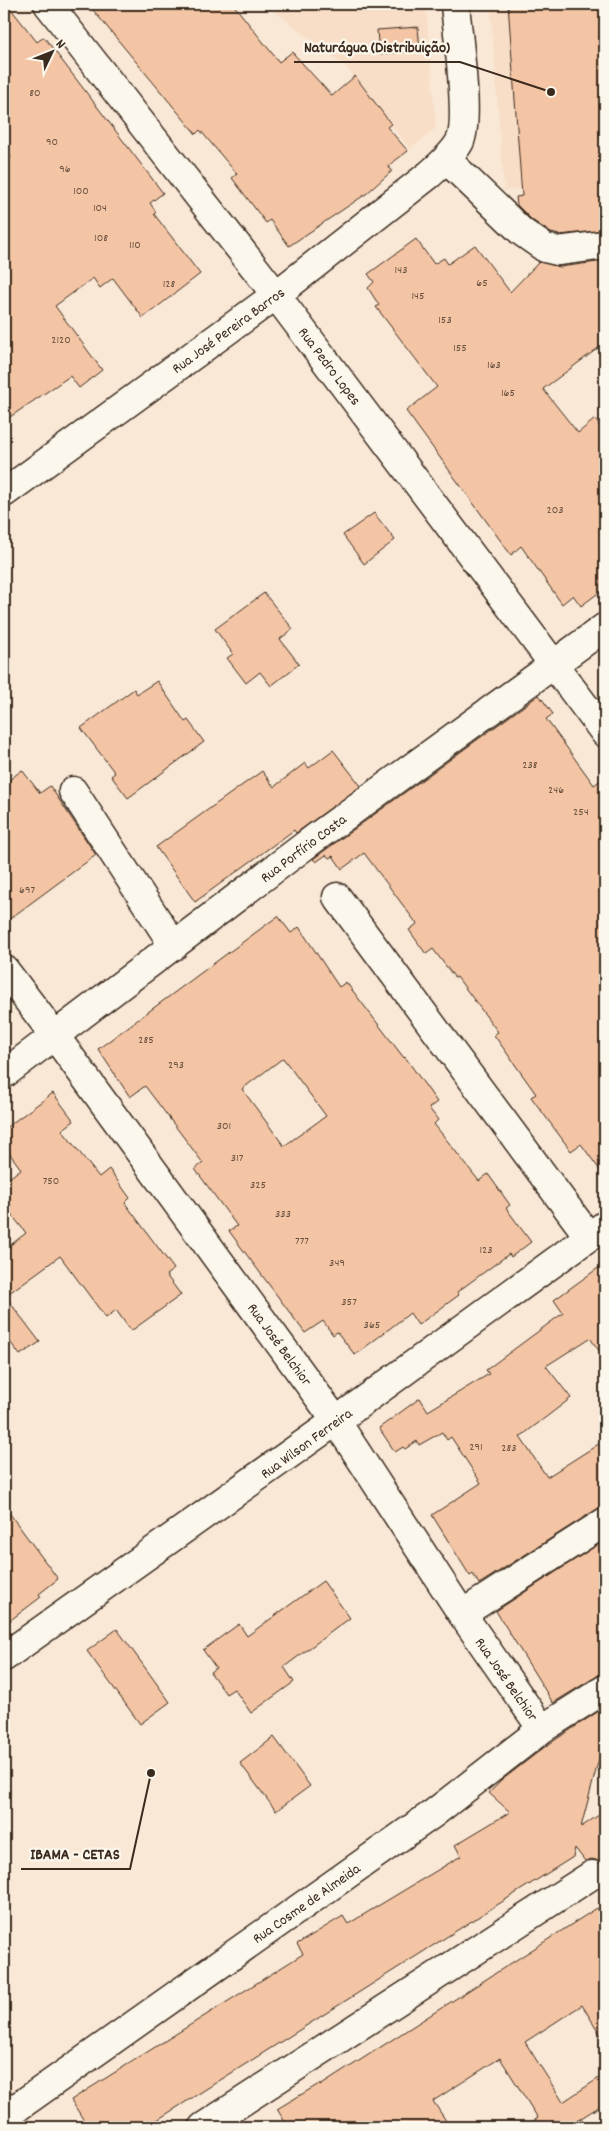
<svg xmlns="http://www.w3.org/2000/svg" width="609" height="2131" viewBox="0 0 609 2131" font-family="Dekko,sans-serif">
<rect width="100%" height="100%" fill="#f9e8d6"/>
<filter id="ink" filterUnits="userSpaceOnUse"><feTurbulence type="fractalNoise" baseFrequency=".02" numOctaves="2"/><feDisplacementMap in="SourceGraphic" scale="10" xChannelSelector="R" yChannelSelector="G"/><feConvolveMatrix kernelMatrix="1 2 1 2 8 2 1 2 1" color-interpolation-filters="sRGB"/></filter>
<g filter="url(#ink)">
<!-- built -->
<path fill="#f8dec7" d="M265 4H426L436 128 410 149 346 67Z
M490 4H605V179L504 191Z"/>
<!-- building -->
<path fill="#f4c5a4" stroke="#3b2a1e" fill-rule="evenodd" d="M4 4H7L37 42 44 37 163 193 150 203 156 212 154 214 200 274 143 318 113 278 100 288 93 278 55 306 102 370 79 388 70 376 4 421V163L11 157 4 147Z
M88 4H233L279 62 292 52 332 96 355 76 391 124 387 127 408 151 388 166 392 171 366 194 289 246 270 220 266 223 232 178 237 174 200 130 196 134Z
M508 4H605V230L559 235 551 233 532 220 517 205 516 197 522 196Z
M418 27 420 51 379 54 377 30Z
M416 239 434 264 444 258 448 264 475 245 510 292 539 262 560 267 605 261V343L543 389 578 433 595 419 605 434V588L581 606 573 595 562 604 521 546 511 555 406 411 437 387 376 307 379 305 368 288 374 282 368 274Z
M374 513 395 540 364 564 343 535Z
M264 593 293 629 280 639 299 664 271 686 260 672 246 683 227 658 233 654 215 629Z
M157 681 185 722 188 720 204 742 128 798 111 776 115 773 81 728 134 689 137 694Z
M539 695 553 714 546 719 594 785 605 777V1177L581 1144 571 1151 531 1097 536 1094 494 1035 498 1032 457 977 455 978 433 949 426 954 409 930 417 924 364 853 342 869 333 856 329 858 326 855 316 862 313 859Z
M333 750 361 786 296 833 294 830 195 902 156 847 262 771 274 787 305 763 309 768Z
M22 770 40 793 50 786 96 855 4 923V784Z
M278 916 291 933 299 927 339 987 346 982 404 1058 405 1057 437 1102 429 1108 438 1120 434 1124 479 1181 488 1174 510 1205 506 1208 531 1242 511 1257 509 1254 457 1292 459 1295 418 1325 410 1313 355 1355 337 1332 333 1335 323 1321 305 1333 229 1231 237 1226 195 1169 203 1163 145 1086 130 1097 98 1049ZM283 1058 326 1116 284 1146 242 1089Z
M53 1093 74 1121 62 1130 99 1177 109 1169 130 1198 125 1203 174 1269 166 1275 181 1295 131 1331 116 1310 106 1318 60 1256 5 1296 40 1342 20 1355 4 1334V1250L26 1233 4 1205V1182L21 1169 4 1146V1129Z
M605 1263V1359L590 1338 546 1366 571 1398 520 1437 547 1477 605 1440V1507L597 1509 479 1584 473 1574 470 1576 432 1515 481 1483 451 1437 447 1440 442 1432 419 1445 417 1441 405 1449 403 1447 395 1452 379 1428 420 1398 428 1411 489 1374 486 1370 563 1313 554 1300Z
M4 1506 58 1579 39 1594 41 1597 4 1625Z
M605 1540V1674L597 1676 553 1703 496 1611Z
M323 1581 350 1618 284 1667 294 1682 251 1713 234 1689 226 1694 210 1672 216 1668 203 1650 239 1624 247 1636Z
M117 1629 170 1702 140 1724 87 1651Z
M605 1707V1736L581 1827 605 1811V1867L599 1861 592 1859 585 1861 575 1848 573 1857 146 2127H88L71 2100 303 1954 297 1944 312 1935 343 1916 348 1924 461 1856 455 1845 510 1812 489 1793 502 1780 546 1746Z
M274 1737 310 1786 276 1811 240 1763Z
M597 1908 605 1921V2042L582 2005 525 2042 563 2102 605 2074V2103L575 2122 578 2127H524L538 2118 500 2058 433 2101 450 2127H288L277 2109 319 2084 320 2086Z"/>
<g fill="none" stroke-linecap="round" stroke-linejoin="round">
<!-- minor casing -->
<g stroke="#3b2a1e" stroke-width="31">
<path id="minor" d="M48 4 276 295 605 733
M446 159 522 232 545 248 558 251 605 245
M4 493 276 295 430 174C440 165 452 155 459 143 471 124 457 31 455 4
M73 791 174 946
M337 897 589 1237
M4 969 55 1036 336 1421 462 1614 542 1729
M4 1074 315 838 605 627
M462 1614 605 1522
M4 1657 336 1421 605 1225
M5 2116 434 1813 542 1729 605 1689
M203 2127 592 1875"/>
</g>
<!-- minor -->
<use href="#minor" stroke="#fbf7ec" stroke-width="28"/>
</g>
</g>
<g text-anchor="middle" stroke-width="4.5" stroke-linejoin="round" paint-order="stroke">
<!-- number labels -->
<g font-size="12" fill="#695140">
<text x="35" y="96">80</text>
<text x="52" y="145">90</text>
<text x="65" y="172">96</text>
<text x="81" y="194">100</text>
<text x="100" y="211">104</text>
<text x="101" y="241">108</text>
<text x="135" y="248">110</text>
<text x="401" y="273">143</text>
<text x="482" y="286">65</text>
<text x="169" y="287">128</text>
<text x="418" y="299">145</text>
<text x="445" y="323">153</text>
<text x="61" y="343">2120</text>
<text x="460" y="351">155</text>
<text x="494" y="368">163</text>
<text x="508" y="396">165</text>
<text x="555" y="513">203</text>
<text x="530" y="768">238</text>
<text x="556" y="793">246</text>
<text x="581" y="815">254</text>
<text x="27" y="893">697</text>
<text x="146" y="1043">285</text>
<text x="176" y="1068">293</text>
<text x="224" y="1129">301</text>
<text x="237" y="1161">317</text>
<text x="51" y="1184">750</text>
<text x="258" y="1188">325</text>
<text x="283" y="1217">333</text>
<text x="302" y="1244">777</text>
<text x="486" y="1253">123</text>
<text x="337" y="1266">349</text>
<text x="349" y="1305">357</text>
<text x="372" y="1328">365</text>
<text x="476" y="1450">291</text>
<text x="509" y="1451">283</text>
</g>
<!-- street labels -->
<g font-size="15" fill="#3b2a1e" stroke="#fbf7ec">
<text transform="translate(228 330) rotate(-36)" y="5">Rua José Pereira Barros</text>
<text transform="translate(330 366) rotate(53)" y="5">Rua Pedro Lopes</text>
<text transform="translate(303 848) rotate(-37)" y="5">Rua Porfírio Costa</text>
<text transform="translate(280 1344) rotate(54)" y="5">Rua José Belchior</text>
<text transform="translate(306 1443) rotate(-36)" y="5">Rua Wilson Ferreira</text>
<text transform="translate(507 1679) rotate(55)" y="5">Rua José Belchior</text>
<text transform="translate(306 1903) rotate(-35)" y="5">Rua Cosme de Almeida</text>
</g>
</g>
<!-- callouts -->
<path fill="none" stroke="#3b2a1e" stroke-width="2" d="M551 92L460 62H294M151 1773L130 1869H21"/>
<g fill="#3b2a1e" stroke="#fbf7ec" stroke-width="2">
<circle cx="551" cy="92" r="5"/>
<circle cx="151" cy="1773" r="5"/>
</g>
<g font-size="16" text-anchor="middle" font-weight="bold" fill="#3b2a1e" stroke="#fbf7ec" stroke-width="4.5" stroke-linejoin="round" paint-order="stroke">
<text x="377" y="52">Naturágua (Distribuição)</text>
<text x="75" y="1859">IBAMA - CETAS</text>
</g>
<!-- margin -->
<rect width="609" height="2131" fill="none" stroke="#fbf7ec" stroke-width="20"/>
<rect x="10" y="10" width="589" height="2111" fill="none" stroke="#3b2a1e" stroke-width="2" filter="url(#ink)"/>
<!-- north arrow -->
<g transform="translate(52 52) rotate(47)" stroke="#fbf7ec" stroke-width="4" paint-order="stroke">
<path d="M0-4L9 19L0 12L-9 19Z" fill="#3b2a1e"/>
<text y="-8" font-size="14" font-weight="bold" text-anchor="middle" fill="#3b2a1e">N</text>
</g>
</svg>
